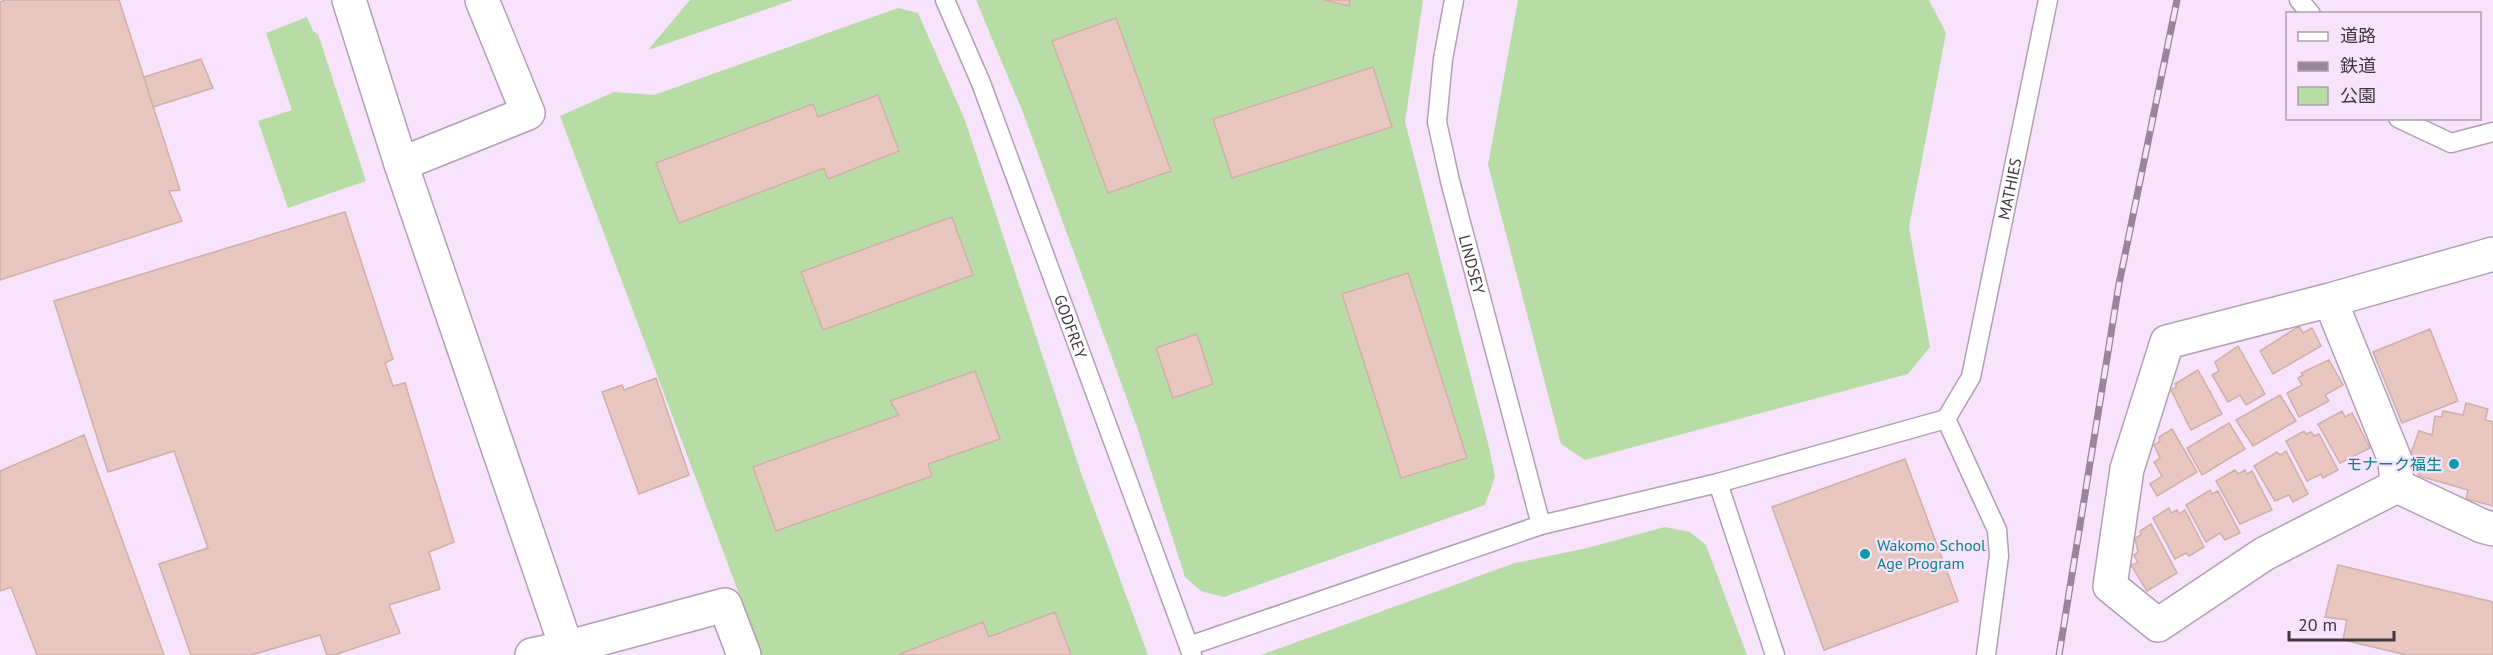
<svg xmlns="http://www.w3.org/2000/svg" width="2493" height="655" viewBox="0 0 2493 655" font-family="'PT Sans','Noto Sans JP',sans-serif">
<rect width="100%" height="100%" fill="#f7e3fb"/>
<!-- green -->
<path fill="#b8dca5" d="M690 0H793L648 50Z
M976 0H1423L1405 122 1488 443 1495 477 1485 505 1224 597 1201 591 1185 577 1136 424 1024 115Z
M1518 0H1929L1946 33 1909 227 1930 347 1908 374 1585 460 1561 444 1488 165Z
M898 8 918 13 965 120 1081 473 1148 655H762L560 116 614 92 654 95Z
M307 17 313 31 318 34 366 181 288 208 258 121 292 110 266 33Z
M1665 527 1690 532 1706 545 1747 655H1261L1515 563 1587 548Z"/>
<!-- building -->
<path fill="#e7c7bf" stroke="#cfafa8" stroke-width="1.5" d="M5 0H119L180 190 169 191 182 221 0 280V2Z
M1324 0H1350L1349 6Z
M1116 18 1171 171 1108 193 1052 41Z
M201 59 213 88 153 107 144 77Z
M1373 67 1392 127 1232 178 1213 119Z
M878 95 899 151 828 179 824 168 679 223 656 163 813 104 818 117Z
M345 212 393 359 385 363 393 386 405 383 454 542 429 552 440 589 389 605 400 633 334 655H327L320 635 251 655H191L159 564 208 548 174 451 108 472 54 301Z
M952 217 973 275 823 330 801 272Z
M1408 273 1467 458 1401 478 1342 294Z
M2299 326 2303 333 2312 328 2321 346 2273 374 2260 351Z
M2430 329 2458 401 2402 423 2373 352Z
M1197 334 1213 384 1173 398 1156 348Z
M2238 346 2265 394 2246 405 2240 395 2228 402 2212 375 2219 371 2215 362Z
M2329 360 2343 385 2325 395 2329 401 2299 417 2287 393 2302 385 2298 378 2303 375 2301 373Z
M2198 370 2222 414 2191 430 2171 390 2177 386 2175 384Z
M975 371 1000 439 928 464 932 476 776 531 753 467 899 415 890 401Z
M656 378 689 475 639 494 602 392 622 385 624 390Z
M2280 395 2296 421 2253 446 2236 420Z
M2466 403 2488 409 2485 420 2493 422V506L2466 499 2468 490 2419 476 2411 453 2419 431 2432 435 2435 416 2442 417 2443 411 2463 415Z
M2342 411 2345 417 2352 413 2370 448 2340 463 2318 424Z
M2229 423 2245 449 2202 475 2187 448Z
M2172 429 2197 472 2157 496 2150 484 2162 476 2154 462 2160 458 2154 445 2160 441 2159 437Z
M2304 431 2306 434 2311 432 2314 436 2319 434 2338 470 2323 478 2321 474 2307 481 2286 441Z
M84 435 164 655H37L11 587 0 591V471Z
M2286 451 2308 494 2293 502 2289 495 2275 501 2254 466 2277 452 2280 455Z
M1905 459 1958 601 1824 650 1772 507Z
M2235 470 2238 474 2245 470 2247 474 2252 471 2272 510 2240 524 2216 481Z
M2210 490 2212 494 2218 491 2240 533 2225 540 2220 533 2206 542 2186 505Z
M2169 508 2171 513 2177 510 2179 514 2185 510 2204 547 2189 556 2186 553 2175 559 2153 518Z
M2151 524 2177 573 2147 591 2131 565 2138 563 2134 555 2138 552 2135 538 2141 535 2140 531Z
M2338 565 2493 602V655H2407L2343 640 2347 620 2325 617Z
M1055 612 1071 655H897L983 622 989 637Z"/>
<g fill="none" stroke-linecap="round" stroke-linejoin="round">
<!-- lane casing -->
<g stroke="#b29fb5" stroke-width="21">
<g id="lane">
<path id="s1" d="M945 0 981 83 1192 655"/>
<path id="s2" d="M1454 0 1443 59 1437 122 1450 181 1541 525"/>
<path d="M2299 0 2311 14"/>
<path d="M2398 118 2451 143 2493 132"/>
<path d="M1946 419 1997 530 1999 556 1986 655"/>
<path d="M1718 483 1775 655"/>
<path id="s3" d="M1189 646 1541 525 1718 483 1946 419 1971 377 2048 0"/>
</g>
</g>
<!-- street casing -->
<g stroke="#b29fb5" stroke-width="36">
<path id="street" d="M401 164 528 113 482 0
M2330 300 2493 254
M2397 486 2395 460 2330 300 2167 342 2127 469 2110 586 2158 625 2264 554 2397 486 2482 526 2493 529
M566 648 725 605 744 655"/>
</g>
<!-- secondary casing -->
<g stroke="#b29fb5" stroke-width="36">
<path id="secondary" d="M349 0 401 164 569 655
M532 655 566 648"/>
</g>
<!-- lane -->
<use href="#lane" stroke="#fff" stroke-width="18"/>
<!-- street -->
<use href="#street" stroke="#fff" stroke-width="33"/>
<!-- secondary -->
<use href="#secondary" stroke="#fff" stroke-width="33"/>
<!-- rail casing -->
<g stroke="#968898" stroke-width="7">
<path id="rail" d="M2059 655 2119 284 2177 0"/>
</g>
<!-- rail -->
<use href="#rail" stroke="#f7e3fb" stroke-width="4.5" stroke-dasharray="14" stroke-linecap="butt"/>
</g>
<!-- markers -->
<g fill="#0f9aa8" stroke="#f7e3fb" stroke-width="2">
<circle cx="2454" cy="464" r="6"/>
<circle cx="1865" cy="554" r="6"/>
</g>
<g text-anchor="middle" stroke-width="4.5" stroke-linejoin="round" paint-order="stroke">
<!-- street labels -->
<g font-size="16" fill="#3f3740" stroke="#f7e3fb">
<text dy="6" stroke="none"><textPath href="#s3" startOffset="1032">MATHIES</textPath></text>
<text dy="6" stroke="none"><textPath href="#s2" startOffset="270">LINDSEY</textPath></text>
<text dy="6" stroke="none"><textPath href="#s1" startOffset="350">GODFREY</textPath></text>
</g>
<!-- culture labels -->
<g font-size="16" fill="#0d838f" stroke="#f7e3fb" text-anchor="end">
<text x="2442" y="470">モナーク福生</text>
<text x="1877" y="551" text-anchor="start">Wakomo School<tspan x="1877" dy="18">Age Program</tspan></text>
</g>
</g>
<!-- legend -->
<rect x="2286" y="12" width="195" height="108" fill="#f7e3fb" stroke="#ad9eb0" stroke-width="1.5"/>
<rect x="2298" y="32" width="30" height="9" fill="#ffffff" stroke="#ad9eb0" stroke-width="1.5"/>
<text x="2340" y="42" font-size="18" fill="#3f3740">道路</text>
<rect x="2298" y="62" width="30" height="9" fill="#968898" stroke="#ad9eb0" stroke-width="1.5"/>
<text x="2340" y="72" font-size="18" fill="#3f3740">鉄道</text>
<rect x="2298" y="87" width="30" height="18" fill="#b8dca5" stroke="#ad9eb0" stroke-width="1.5"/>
<text x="2340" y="102" font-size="18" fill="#3f3740">公園</text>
<!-- scale -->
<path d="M2289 631v9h105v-9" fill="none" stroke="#3f3740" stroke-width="3"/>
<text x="2298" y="631" font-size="18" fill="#3f3740" stroke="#f7e3fb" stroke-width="4.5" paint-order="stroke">20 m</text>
</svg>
